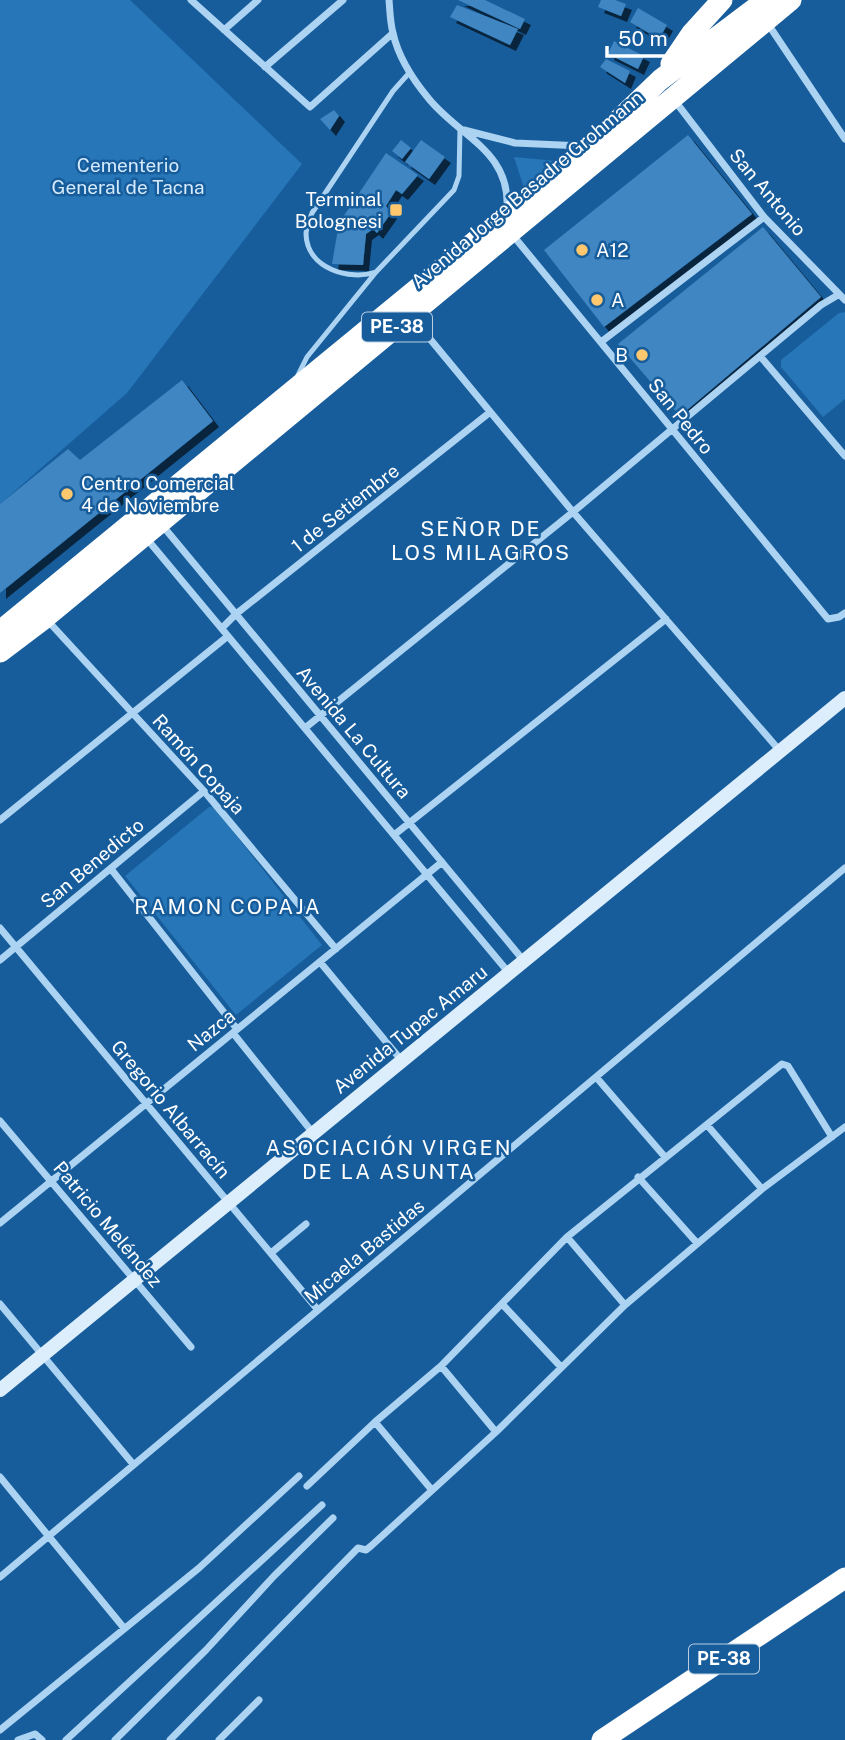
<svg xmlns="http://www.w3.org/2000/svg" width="845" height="1740" viewBox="0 0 845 1740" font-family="'Public Sans',sans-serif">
<defs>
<filter id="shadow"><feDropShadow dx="6" dy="6" stdDeviation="0" flood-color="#0009"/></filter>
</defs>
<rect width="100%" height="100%" fill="#175d9c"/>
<!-- green -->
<path fill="#2676b8" d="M0 0H130L302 164 127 393 0 504Z
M514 157 557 161 524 188Z
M845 312V399L823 417 781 367V360L839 313Z
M209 807H214L322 945 236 1015 125 876Z"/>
<!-- building -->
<path fill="#3f86c2" filter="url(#shadow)" d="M458 0H485L525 19 520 29Z
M601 0H615L626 4 621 16 598 7Z
M457 5 518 29 510 45 450 17Z
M638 8 667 25 659 39 630 22Z
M614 41 644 56 638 69 608 54Z
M606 59 630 71 625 83 600 67Z
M334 110 339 116 330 130 320 119Z
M688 135 752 214 604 327 544 250Z
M401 140 411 148 402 159 392 151Z
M421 140 445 157 429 179 405 162Z
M386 153 418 175 402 194 396 190 386 206 391 213 377 233 373 229 366 234 363 265 332 264 339 223Z
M763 227 821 297 680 416 618 344Z
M182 380 213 421 0 593V504L68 449 80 460Z"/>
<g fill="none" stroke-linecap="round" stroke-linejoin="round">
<!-- lane -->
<path stroke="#add3f2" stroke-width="5" d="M410 72 393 91 312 213C310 219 306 228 306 234 307 269 350 281 376 272L454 190 459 176 460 129
M298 375 307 357 376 272"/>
<!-- street -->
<path stroke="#add3f2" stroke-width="7" d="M191 0 310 107 393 33
M389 0C390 11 390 22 393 33 398 56 414 81 429 99 461 138 511 151 507 210
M766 21 845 139
M224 30 258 0
M265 67 343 0
M675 101 764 217 845 300
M464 130 515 143 583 146
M511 233 828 619 839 617 845 613
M411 316 573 512 780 751
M601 342 764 217
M760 356 845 456
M162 525 524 961
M147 539 509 973
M48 621 204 791 336 949
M222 628 236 614 489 413
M305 728 573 512 821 305 838 295
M0 820 228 636
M394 835 666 619
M111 869 237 1029
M0 928 318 1310
M0 960 204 791
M320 962 402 1061
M233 1033 313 1133
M596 1077 665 1157
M0 1121 191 1347
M707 1125 762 1189
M638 1177 697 1243
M0 1223 442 862
M567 1237 625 1305
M271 1253 306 1224
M0 1304 133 1464
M503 1305 561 1367
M441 1366 496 1432
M375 1422 431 1489
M0 1477 124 1628
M307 1486 375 1422 441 1366 567 1237 782 1064 788 1066 832 1137
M0 1577 845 868
M0 1730 199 1568 299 1476
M18 1740 35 1734 42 1740
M66 1740 322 1505
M115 1740 206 1650 274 1576 333 1518
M170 1740 358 1548 366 1550 371 1546 496 1432 625 1305 762 1189 845 1127
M219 1740 259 1700"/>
<!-- secondary -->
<path stroke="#dcedfc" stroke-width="14" d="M0 1390 845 698"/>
<!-- highway -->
<path stroke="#fff" stroke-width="21" d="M671 64 692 33 722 0
M0 631 591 146 660 80 766 0
M0 652 45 618 791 0
M602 1740 845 1578"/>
</g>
<!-- markers -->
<g fill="#ffc86e" stroke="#175d9c" stroke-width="2.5">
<rect x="389" y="203" width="14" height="14" rx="3.5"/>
<circle cx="582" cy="250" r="7"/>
<circle cx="597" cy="300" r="7"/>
<circle cx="642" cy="355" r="7"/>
<circle cx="67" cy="494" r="7"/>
</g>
<g text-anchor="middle" stroke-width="5" stroke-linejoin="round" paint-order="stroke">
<!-- shield labels -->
<g fill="#175d9c" stroke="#b9cee1" stroke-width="2">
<rect x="362" y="312.5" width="70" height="29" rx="5"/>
<rect x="689" y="1644.5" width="70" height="29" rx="5"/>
</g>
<g font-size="18" font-weight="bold" fill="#fff">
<text x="397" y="333">PE-38</text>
<text x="724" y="1665">PE-38</text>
</g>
<!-- park labels -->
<g font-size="19" fill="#d5ebfd" stroke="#175d9c">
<text x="128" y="172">Cementerio<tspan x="128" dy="22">General de Tacna</tspan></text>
</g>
<!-- street labels -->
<g font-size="19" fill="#fff" stroke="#175d9c">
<text transform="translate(527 189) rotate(-40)" y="7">Avenida Jorge Basadre Grohmann</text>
<text transform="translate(768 192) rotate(50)" y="7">San Antonio</text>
<text transform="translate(681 416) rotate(51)" y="7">San Pedro</text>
<text transform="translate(345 508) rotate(-38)" y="7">1 de Setiembre</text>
<text transform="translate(354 732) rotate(50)" y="7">Avenida La Cultura</text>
<text transform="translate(199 764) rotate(48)" y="7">Ramón Copaja</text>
<text transform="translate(92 863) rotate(-40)" y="7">San Benedicto</text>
<text transform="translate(410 1029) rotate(-39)" y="7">Avenida Tupac Amaru</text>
<text transform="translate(211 1030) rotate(-39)" y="7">Nazca</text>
<text transform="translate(171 1109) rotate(50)" y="7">Gregorio Albarracín</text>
<text transform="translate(108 1224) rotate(50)" y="7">Patricio Meléndez</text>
<text transform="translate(364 1251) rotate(-40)" y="7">Micaela Bastidas</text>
</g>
<!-- poi labels -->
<g font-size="19" fill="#fff" stroke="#175d9c" text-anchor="start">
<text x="382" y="206" text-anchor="end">Terminal<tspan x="382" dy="22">Bolognesi</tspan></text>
<text x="596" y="257">A12</text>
<text x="611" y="307">A</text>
<text x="628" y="362" text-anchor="end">B</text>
<text x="81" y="490">Centro Comercial<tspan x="81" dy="22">4 de Noviembre</tspan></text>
</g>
<!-- neighbourhood labels -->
<g font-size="21" letter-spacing="2" fill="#fff" stroke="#175d9c">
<text x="481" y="536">SEÑOR DE<tspan x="481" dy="24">LOS MILAGROS</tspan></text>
<text x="228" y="914">RAMON COPAJA</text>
<text x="389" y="1155">ASOCIACIÓN VIRGEN<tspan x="389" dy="24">DE LA ASUNTA</tspan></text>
</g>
</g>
<!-- scale -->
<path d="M607 46v10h114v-10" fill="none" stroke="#ffffff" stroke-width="3.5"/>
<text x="618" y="46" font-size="21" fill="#ffffff" stroke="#175d9c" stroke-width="5" paint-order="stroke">50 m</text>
</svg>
